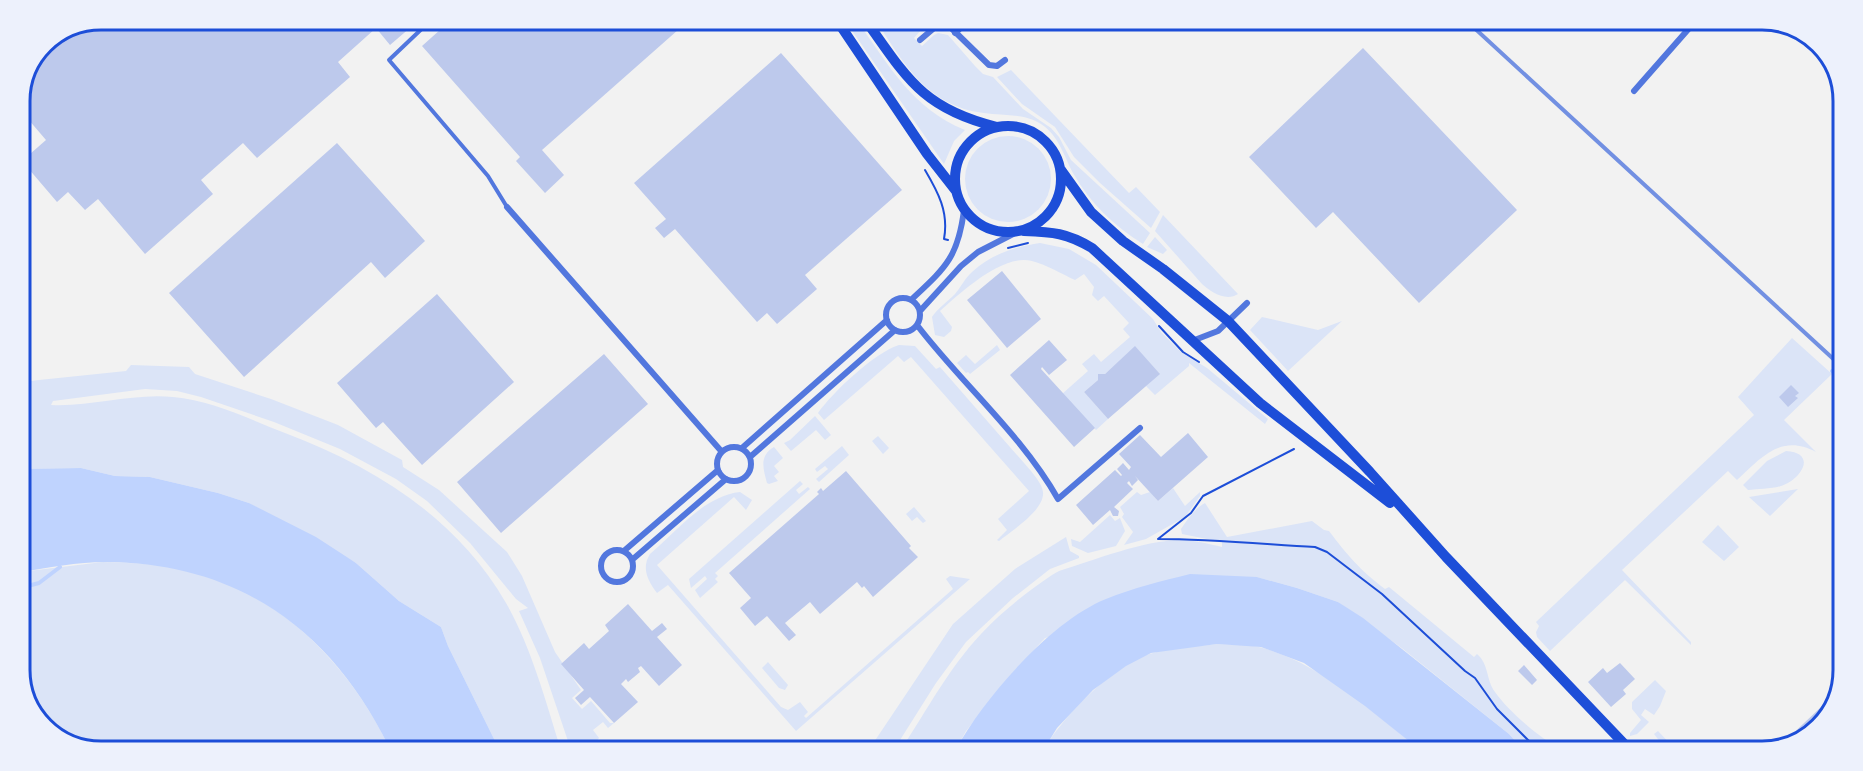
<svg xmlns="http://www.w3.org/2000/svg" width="1863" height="771" viewBox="0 0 1863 771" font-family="'Noto Serif',serif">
<rect width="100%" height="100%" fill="#f2f2f2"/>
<!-- green -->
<path fill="#dbe4f7" d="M846 22H858C890 67 912 108 965 130L954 141 944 164Z
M877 22H928L914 38 922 46 934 35 938 33 948 35 975 66 983 74 993 77 1023 109 1051 128 1059 137 1071 160 1150 233 1143 244C1114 226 1090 203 1073 173 1064 156 1059 136 1041 124 1024 113 1003 116 984 113 929 107 904 65 877 22Z
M1011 70 1129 193 1136 187 1160 212 1151 228 1100 183 1074 157 1055 127 1022 104 997 77Z
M965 179a43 43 0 1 1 86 0a43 43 0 1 1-86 0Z
M1163 215 1238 294C1226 302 1211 292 1202 284L1155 231Z
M1155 237 1167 250 1163 254 1147 247Z
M1040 243 1069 249 1096 265 1153 319 1161 332 1181 352 1207 368 1268 419 1265 424 1189 363V366L1155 395 1146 386 1159 373 1135 347 1105 374H1099L1098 380 1084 392 1108 419 1096 430 1062 394 1088 371 1082 364 1094 354 1101 362 1130 337 1123 329 1129 323 1104 296 1098 301 1092 295 1094 287 1084 274 1075 280C1062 274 1047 265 1032 261 1003 253 960 293 940 311L952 327 951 331 944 337 935 335 932 317C938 308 947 302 955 294 961 287 965 278 972 272 991 254 1015 247 1040 243Z
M1262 317 1318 330 1342 321 1288 371 1250 330Z
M1792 338 1832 374 1784 420 1816 452C1781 433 1761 458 1737 480L1728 471 1622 570 1691 642V645L1625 580 1550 651 1537 637 1536 632 1539 626 1536 622 1754 415 1738 397Z
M899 345 915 346 936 369 940 367 1031 471C1036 478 1042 484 1043 492 1045 510 1011 531 999 541L997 540 1007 530 998 519 1029 491 911 357 904 362 898 356 824 420 818 413C833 392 874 353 899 345Z
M997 345 1000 350 970 374 968 372 966 373 957 363 966 355 975 364Z
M131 365 189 367 195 374 271 399 338 425 402 460 403 467 439 490 507 552 522 576 555 652 581 690 572 698 582 709 591 701 610 723H614L608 728 603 722 593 730 599 738 595 743 598 747H570L540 658 519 611 528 608 516 599 470 543 427 501 396 479 340 449 274 422 201 397 177 391 145 389 53 401 51 405C91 407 132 393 173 397 211 400 249 419 285 433 375 467 457 518 506 603 531 647 545 699 560 747H498L448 646 441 627 399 601 356 563 249 503 218 493 150 477 115 476 81 468 20 469V377L31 381 39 380 126 371Z
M815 416 831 435 825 440 816 430 791 451 784 443 790 440Z
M878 436 889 448 883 454 872 441Z
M842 446 849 455 819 482 816 479 828 469 825 466 817 472 815 469Z
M774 447 783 458 774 466 779 472 774 476 778 481 769 484 767 483C763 468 759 456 774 447Z
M1786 451C1818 453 1801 480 1781 486 1771 489 1758 489 1748 490L1743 485 1767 461Z
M800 481 803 484 796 490 799 494 808 487 810 489 715 573 718 576 715 579 718 582 700 598 695 590 707 579 705 576 691 588 689 579Z
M1173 488 1185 506 1200 492V496L1185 517 1146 539 1124 545 1133 532 1122 517 1124 514 1120 507 1137 492 1141 495 1150 492 1158 501Z
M1798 489 1770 516 1749 497Z
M740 492 752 500 746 510 734 497 657 565 781 707 788 710 800 702 808 712 804 716 806 718 953 589 946 579 950 576 970 579 796 731 668 585 657 593C648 581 641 568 650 554 677 531 704 496 740 492Z
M1205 503 1227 537 1312 521 1324 530 1329 531C1348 556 1360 570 1385 589L1389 587 1474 657 1477 654C1489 664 1486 680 1495 692 1510 713 1540 738 1563 751H1524L1509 734 1403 649 1338 602 1297 588 1257 577 1045 638 1015 670 966 731 956 749 902 748C927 710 949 668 981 634 1001 612 1027 592 1052 575L1059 571C1095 560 1144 540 1181 540 1195 540 1209 544 1222 547V542L1182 534 1181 529C1188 519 1194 509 1205 503Z
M914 507 926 521 923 523 917 517 912 521 906 514Z
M1110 515 1115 521 1120 518 1125 531 1116 546 1088 553 1072 546 1071 539 1080 542Z
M1718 525 1739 547 1724 561 1702 542Z
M1066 537 1070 551 1079 556V558L1050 569 1013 598 966 642 936 683 895 748H870L953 624 1015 569Z
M103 562C124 563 146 563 167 566 268 582 346 658 389 747L70 745 36 719 20 676V572Z
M1217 644C1231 645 1249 644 1263 648 1323 665 1372 711 1420 750L1044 749C1064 716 1114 663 1153 653 1173 647 1196 647 1217 644Z
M768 662 788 685 785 690 779 688 762 668Z
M1655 680 1666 691 1660 706 1654 715 1645 709 1641 715 1649 722 1637 734 1630 736V733L1641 720 1632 709V702Z
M1658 731 1677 751H1645V745L1648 741 1655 748 1661 743 1654 734Z"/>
<!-- water -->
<path fill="#bfd3fe" d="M81 468 115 476 150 477 218 493 249 503 316 537 356 563 399 601 441 627 448 646 498 747H389C331 629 238 563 106 562 77 562 48 568 20 572V469Z
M1190 574 1257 577 1297 588 1338 602 1363 618 1509 734 1524 751 1420 750 1365 706 1304 663 1261 647 1217 644 1151 653 1126 666 1093 690 1057 728 1044 749H956C985 697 1051 621 1106 599 1133 588 1162 581 1190 574Z"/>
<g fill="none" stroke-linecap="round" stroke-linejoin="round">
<!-- stream -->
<path stroke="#bfd3fe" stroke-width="4" d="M1832 371 1841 379
M20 588 39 583 60 567"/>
</g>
<!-- building -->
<path fill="#bdc9ec" d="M101 20 418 21 390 45 376 28 338 62 350 77 257 158 243 143 201 180 213 194 145 254 98 199 85 210 68 192 57 202 22 161 46 140 22 112 20 114V96L44 43Z
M450 21H489L687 22 542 150 564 175 545 193 516 161 520 157 422 46Z
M1363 48 1517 210 1419 303 1333 212 1316 228 1249 157Z
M781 53 902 190 805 275 817 289 777 324 767 313 757 322 675 229 664 238 655 228 666 219 634 183Z
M337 143 425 241 385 278 371 262 244 377 169 293Z
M1002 271 1041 319 1007 348 967 300Z
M437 294 514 382 422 465 383 422 376 428 337 383Z
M1049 340 1067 360 1049 375 1042 367 1041 369 1095 428 1074 447 1010 375Z
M1135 346 1160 374 1108 419 1084 392 1098 380V374H1105Z
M604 354 648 404 501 533 457 482Z
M1791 385 1799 393 1795 396 1798 398 1788 407 1779 397Z
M1188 433 1208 457 1158 501 1135 476 1138 480 1132 486 1129 481 1127 483 1133 489 1114 507 1119 511 1118 516H1113L1110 510 1093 525 1076 505 1115 470 1121 476 1122 475 1117 469 1123 463 1129 470 1131 467 1119 454 1140 435 1161 457Z
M846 471 911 546 909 548 918 557 873 597 864 586 862 588 857 582 820 614 810 602 785 623 796 635 789 641 767 616 755 626 740 608 751 598 729 573 819 494 817 492 821 488 823 491Z
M628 604 652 631 662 623 667 629 657 637 682 665 659 686 641 666 638 668 640 672 628 682 626 679 621 684 638 702 614 723 590 697 581 705 575 698 584 690 561 664 584 643 589 649 609 631 605 625Z
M1620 663 1635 679 1623 690 1626 694 1611 707 1588 682 1603 668 1607 673Z
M1524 665 1537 680 1532 685 1518 671Z
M1838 691 1837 701 1808 738 1787 744 1785 741Z"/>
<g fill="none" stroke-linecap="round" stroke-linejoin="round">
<!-- path -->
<path stroke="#1d4ed8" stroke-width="2" d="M925 170C938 192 949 212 944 239L948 240
M1008 248 1028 243
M1159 326 1183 352 1199 362
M1158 539C1210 539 1263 544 1315 547L1327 552 1382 594 1465 671 1475 678 1497 709 1539 751
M1158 539 1191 513 1203 496 1294 449"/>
<!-- service -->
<path stroke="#5277de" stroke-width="4" d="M430 21 389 60 488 176 507 207"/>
<!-- minor -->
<path stroke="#5277de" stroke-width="6" d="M946 23 989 65 997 66 1005 60
M955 33 966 23
M920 40 940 23
M1634 91 1692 25
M507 207 722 452
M886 315a17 17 0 1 1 34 0a17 17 0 1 1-34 0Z
M911 300C945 268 958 258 964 210
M920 311 961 266 978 252 1015 233
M917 325C962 384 1021 434 1058 499L1140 428
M1192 341 1218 331 1247 303
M717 464a17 17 0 1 1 34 0a17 17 0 1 1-34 0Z
M742 448 887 320
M750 457 895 330
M601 566a16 16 0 1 1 32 0a16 16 0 1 1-32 0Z
M625 550 718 470
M633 559 726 479"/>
<!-- primary -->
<path stroke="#1d4ed8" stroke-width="10" d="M838 22 927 154 956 191
M867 22C908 80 924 109 997 127
M955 179a53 53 0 1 1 106 0a53 53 0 1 1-106 0Z
M1061 170 1091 212 1123 241 1163 269 1228 321 1370 472 1446 557 1631 751
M1024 231C1053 232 1067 233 1092 248L1260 403 1390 503"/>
<!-- rail -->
<path stroke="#7290e2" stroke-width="4" d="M1470 24 1841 366"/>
</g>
<!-- crop -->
<path d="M0 0H1863V771H0ZM101 30H1762A71 71 0 0 1 1833 101V670A71 71 0 0 1 1762 741H101A71 71 0 0 1 30 670V101A71 71 0 0 1 101 30Z" fill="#edf1fc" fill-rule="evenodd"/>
<path fill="none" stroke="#1d4ed8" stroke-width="3" d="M101 30H1762A71 71 0 0 1 1833 101V670A71 71 0 0 1 1762 741H101A71 71 0 0 1 30 670V101A71 71 0 0 1 101 30Z"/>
</svg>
